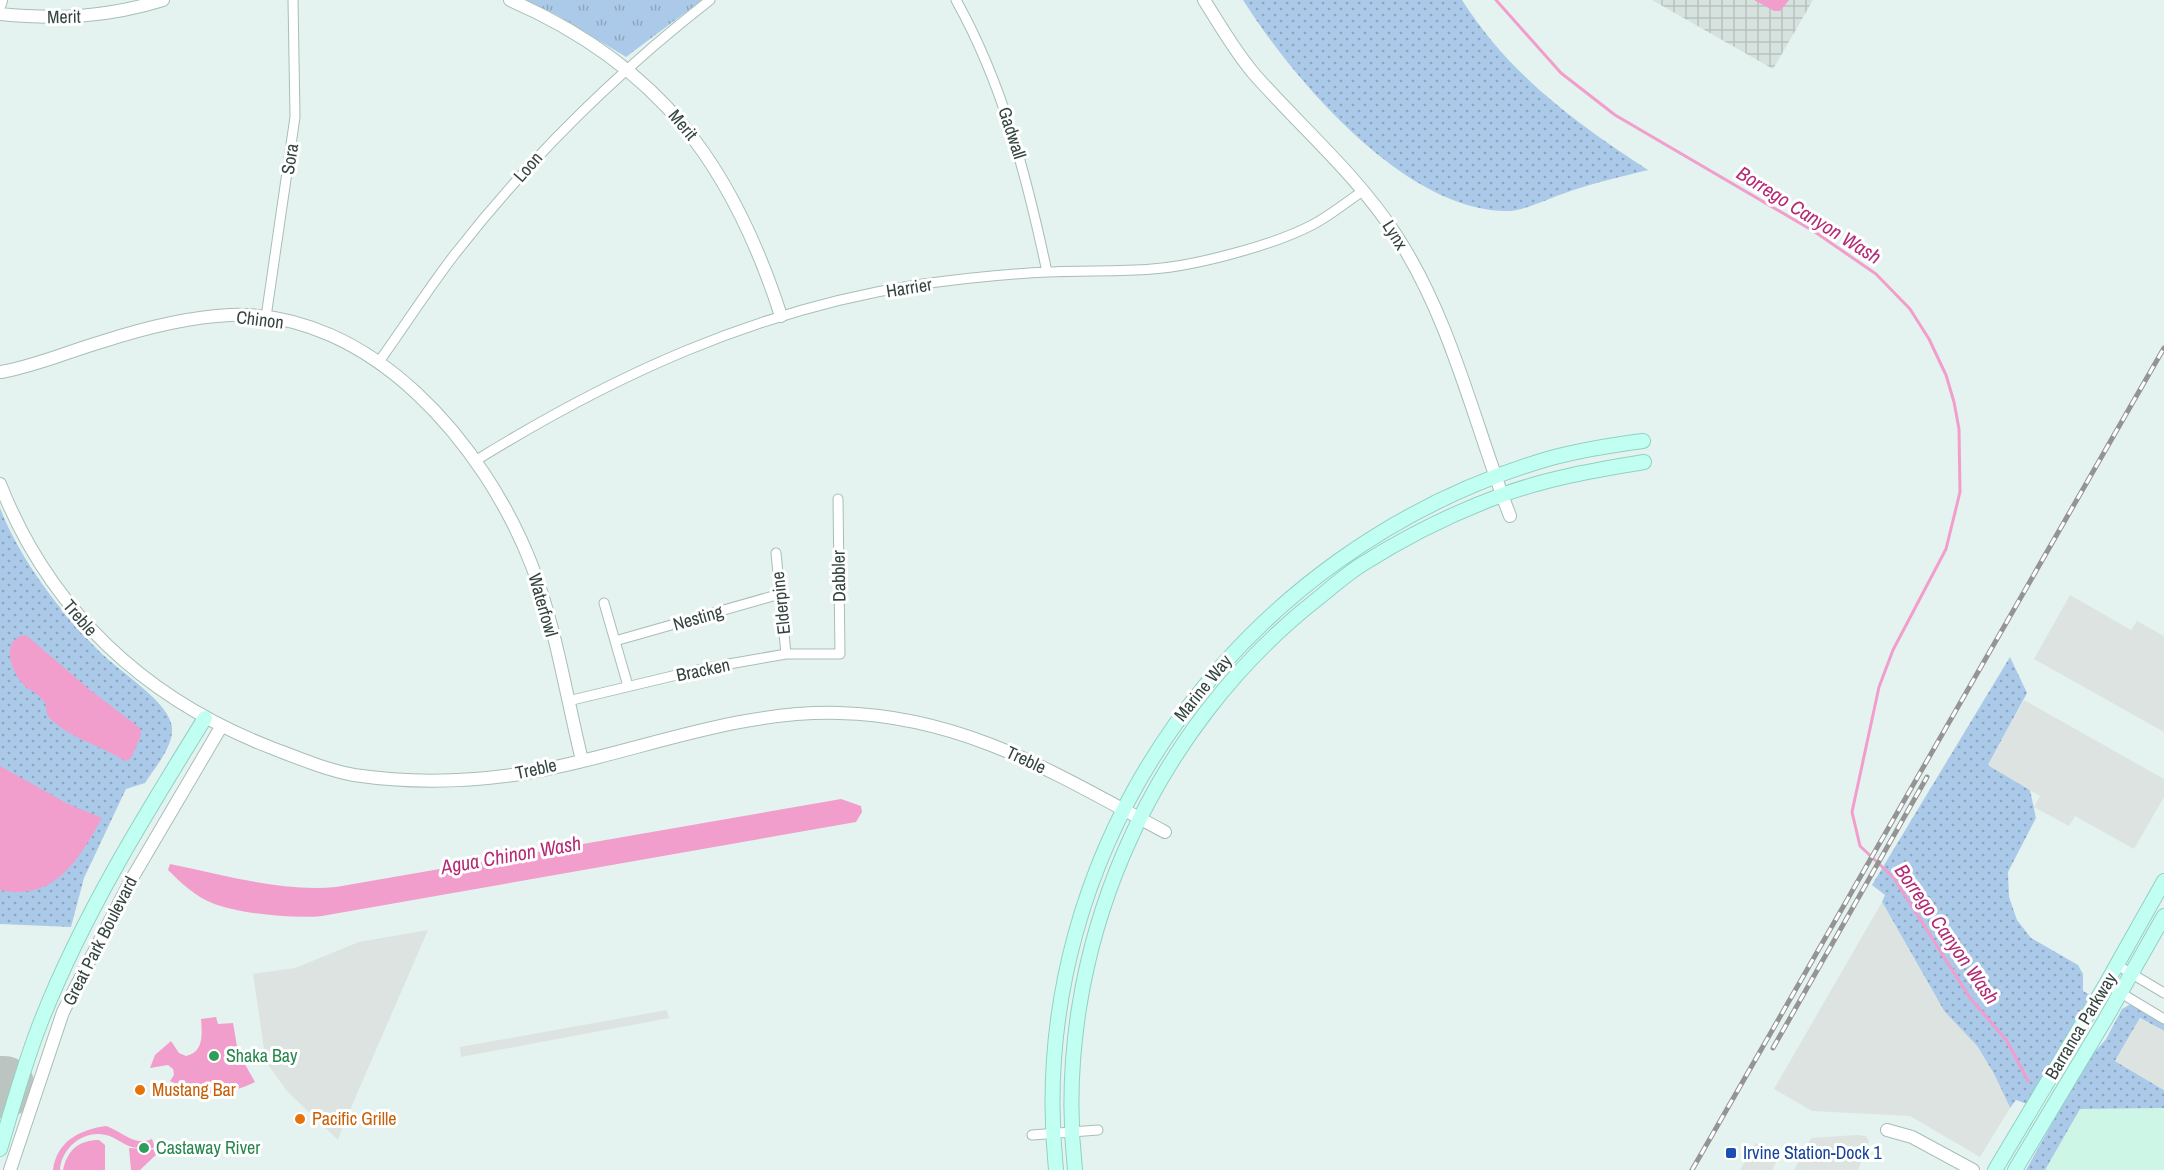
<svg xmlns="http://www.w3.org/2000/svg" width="2164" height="1170" viewBox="0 0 2164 1170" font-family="'Archivo Narrow',sans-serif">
<defs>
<pattern id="industrial-grid" width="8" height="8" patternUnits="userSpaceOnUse" patternTransform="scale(1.5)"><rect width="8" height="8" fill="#d6e2dd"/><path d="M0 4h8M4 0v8" fill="none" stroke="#b8c3bf"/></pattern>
<pattern id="grass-dots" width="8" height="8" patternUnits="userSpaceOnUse" patternTransform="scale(1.5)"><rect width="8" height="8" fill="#abcae9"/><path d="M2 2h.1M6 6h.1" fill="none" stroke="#8ca6be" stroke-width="1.8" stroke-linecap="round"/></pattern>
<pattern id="park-tufts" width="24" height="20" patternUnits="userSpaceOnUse" patternTransform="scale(1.5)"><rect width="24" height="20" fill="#abcae9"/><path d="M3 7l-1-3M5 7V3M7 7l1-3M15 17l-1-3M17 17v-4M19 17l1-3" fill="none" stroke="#8ca6be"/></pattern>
</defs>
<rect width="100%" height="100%" fill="#e4f3ef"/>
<!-- commercial -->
<path fill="#cef6e7" d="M2164 1108V1170H2045L2080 1109Z"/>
<!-- industrial -->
<path fill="url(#industrial-grid)" d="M1652 0H1813L1773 69Z"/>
<!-- grass -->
<path fill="url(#grass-dots)" d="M1243 0H1462C1509 74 1575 123 1648 170 1620 177 1592 183 1565 193 1550 198 1523 211 1509 211 1406 213 1293 79 1243 0Z
M0 508C21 561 58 609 98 650 117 670 164 698 171 723 177 743 155 767 145 783L126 789 84 878 71 927 0 924Z
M2010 657 2027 693 1988 765 2030 790 2036 818 2008 872 2009 897 2017 920 2031 938 2078 965 2083 974V991L2090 995 2027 1104 2016 1100 2010 1108 1994 1074 1977 1046 1944 1011 1882 902 1885 895 1872 885Z
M2129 1005 2138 1006 2164 1021V1031L2140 1018 2115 1061 2164 1090V1108L2080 1109 2045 1170H2026L2087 1061 2106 1039 2122 1009Z"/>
<!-- park -->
<path fill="url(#park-tufts)" d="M526 0H702L626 57 557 15Z"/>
<!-- parking -->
<path fill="#dde3e1" d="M2070 595 2131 630 2137 621 2164 636V732L2034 659Z
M2024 700 2164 779V797L2134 849 2075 816 2069 826 2034 807 2040 796 1988 765Z
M1882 902 1944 1011 1977 1046 1994 1074 2010 1108 1980 1157 1910 1116 1812 1111 1774 1089Z
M428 930 343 1126 338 1140 287 1091 266 1062 253 974 295 968 359 942Z
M667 1010 669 1018 461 1057 460 1047Z
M2140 1018 2164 1031V1090L2115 1061Z
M1857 1135 1866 1136 1869 1141 1858 1170H1794L1811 1138Z
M1756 1143 1779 1157 1772 1170H1740Z"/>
<!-- water -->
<path fill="#f29ecc" d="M1754 0H1789L1780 11H1774Z
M26 635 90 690 140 728 141 735 131 758 125 761C106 749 85 742 66 731 62 728 51 721 48 716 46 713 47 707 45 703 41 695 30 691 24 685 10 671 0 638 26 635Z
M0 766 68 804 102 818C79 859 55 902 0 890Z
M841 799 861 806 862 812 856 822 322 916C293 919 240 914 212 903 196 897 180 882 168 870L170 864C224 875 281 892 336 887Z
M216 1017 218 1024 233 1023 238 1052 255 1082C225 1097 200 1096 170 1081L174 1075 173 1069 168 1065 150 1068 155 1055 171 1041 179 1053 186 1056C204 1052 202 1034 201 1019Z
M106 1126C124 1132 134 1147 152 1139L155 1148C148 1148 139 1149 132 1147 123 1145 116 1137 106 1135 84 1129 61 1148 60 1170H53C57 1141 79 1130 106 1126Z
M99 1140 105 1145V1170H63C67 1150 79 1140 99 1140Z
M129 1148 161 1150 140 1170H131Z"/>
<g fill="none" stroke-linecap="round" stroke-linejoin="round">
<!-- stream -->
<path stroke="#f29ecc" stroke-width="3" d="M1496 0 1561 73 1615 115 1815 232 1876 274 1910 309 1929 339 1946 375 1954 402 1959 429 1960 492 1946 549 1893 650 1879 687 1852 812 1860 846 1894 878 1970 998 2007 1041 2028 1081"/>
<!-- runway -->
<path stroke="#bcc4c2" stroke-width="62" d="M0 1087H4"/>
<!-- minor casing -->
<g stroke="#a7beb7" stroke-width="11">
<path id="minor" d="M956 0C1003 84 1027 178 1047 272
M266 317 295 117 293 0
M378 363C404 327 428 289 455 254 529 159 614 75 710 0
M475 461C612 376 755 310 916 285 959 279 1004 274 1048 272 1083 270 1118 272 1152 269 1195 266 1274 245 1312 225 1330 216 1346 202 1363 191
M776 553 786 654
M604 603 628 686
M615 641 780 594
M568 701 706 668 786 654H840L838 499
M2117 965 2164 993
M2106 984 2164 1019
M1032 1135 1098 1130"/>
</g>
<!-- tertiary casing -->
<g stroke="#a7beb7" stroke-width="14">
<path id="tertiary" d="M510 0C659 65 732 164 781 316
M1204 0C1220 25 1235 52 1255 75 1302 128 1357 175 1396 235 1451 319 1474 423 1510 516
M0 4 1 0
M0 14C57 20 108 17 163 0
M1 372C36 366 67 352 101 342 141 329 187 317 230 315 372 310 485 445 532 566 556 627 566 696 582 760
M0 484C50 611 145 699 272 748 298 758 327 770 354 775 408 783 466 782 520 774 626 757 730 710 839 713 965 716 1058 775 1165 832
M1887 1130 1912 1137 1973 1170
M10 1170 63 1012 131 880 221 727"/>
</g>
<!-- secondary casing -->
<g stroke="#90d1c3" stroke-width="16">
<path id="secondary" d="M0 1149C13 1106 25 1061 42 1019 84 913 145 815 205 718
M1056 1170C1022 845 1241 547 1551 458 1581 450 1612 445 1643 441
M1075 1170C1051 953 1149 729 1321 596 1334 585 1347 574 1361 565 1405 537 1453 513 1502 495 1548 478 1596 470 1644 462
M1995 1170 2106 984 2164 881
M2015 1170 2105 1020 2164 916"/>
</g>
<!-- minor -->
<use href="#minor" stroke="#fff" stroke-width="9"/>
<!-- tertiary -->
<use href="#tertiary" stroke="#fff" stroke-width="12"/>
<!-- secondary -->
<use href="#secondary" stroke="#c2fff3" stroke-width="14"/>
<!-- rail casing -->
<g stroke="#949494" stroke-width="5">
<path id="rail" d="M1773 1048 1927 777
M1692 1170 2164 348"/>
</g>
<!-- rail -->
<use href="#rail" stroke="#fff" stroke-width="3" stroke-dasharray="9" stroke-linecap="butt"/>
</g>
<!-- markers -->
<g fill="#2e9e5b" stroke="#fff" stroke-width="2">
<circle cx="214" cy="1056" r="6"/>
<circle cx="144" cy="1148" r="6"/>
</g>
<g fill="#e8710a" stroke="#fff" stroke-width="2">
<circle cx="140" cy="1090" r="6"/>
<circle cx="300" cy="1119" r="6"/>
</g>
<rect fill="#1a4fb4" stroke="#fff" stroke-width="2" x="1725" y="1147" width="12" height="12" rx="3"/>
<g text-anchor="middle" stroke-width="6" stroke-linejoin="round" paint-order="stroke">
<!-- street labels -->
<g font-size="18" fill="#34453f" stroke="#fff">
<text transform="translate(64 17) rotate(-1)" y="6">Merit</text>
<text transform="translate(683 125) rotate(50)" y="6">Merit</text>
<text transform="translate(1012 133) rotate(72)" y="6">Gadwall</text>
<text transform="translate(290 159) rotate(-81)" y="6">Sora</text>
<text transform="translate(528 167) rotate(-49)" y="6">Loon</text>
<text transform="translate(1395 235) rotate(58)" y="6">Lynx</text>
<text transform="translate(909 288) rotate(-9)" y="6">Harrier</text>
<text transform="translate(260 320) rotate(7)" y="6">Chinon</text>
<text transform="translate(839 576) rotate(-91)" y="6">Dabbler</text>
<text transform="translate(781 603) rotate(-96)" y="6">Elderpine</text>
<text transform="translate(543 605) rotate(74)" y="6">Waterfowl</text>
<text transform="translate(80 618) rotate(49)" y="6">Treble</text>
<text transform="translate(698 618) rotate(-16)" y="6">Nesting</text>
<text transform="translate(703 670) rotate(-12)" y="6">Bracken</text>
<text transform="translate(1203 688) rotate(-51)" y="6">Marine Way</text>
<text transform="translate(1026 760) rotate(25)" y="6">Treble</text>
<text transform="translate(536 769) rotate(-12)" y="6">Treble</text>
<text transform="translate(100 941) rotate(-63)" y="6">Great Park Boulevard</text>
<text transform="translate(2081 1026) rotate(-59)" y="6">Barranca Parkway</text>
</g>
<!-- leisure labels -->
<g font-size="18" fill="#27864d" stroke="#fff" text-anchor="start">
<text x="226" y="1062">Shaka Bay</text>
<text x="156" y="1154">Castaway River</text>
</g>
<!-- food labels -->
<g font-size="18" fill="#c56008" stroke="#fff" text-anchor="start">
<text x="152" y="1096">Mustang Bar</text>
<text x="312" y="1125">Pacific Grille</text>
</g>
<!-- transit labels -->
<g font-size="18" fill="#164399" stroke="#fff" text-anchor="start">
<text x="1743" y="1159">Irvine Station-Dock 1</text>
</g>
<!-- water labels -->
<g font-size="20" font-style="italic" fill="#b42a74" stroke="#fff">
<text transform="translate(1809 215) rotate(32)" y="7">Borrego Canyon Wash</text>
<text transform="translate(511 855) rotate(-10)" y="7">Agua Chinon Wash</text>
<text transform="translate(1947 934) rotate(55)" y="7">Borrego Canyon Wash</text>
</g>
</g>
</svg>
